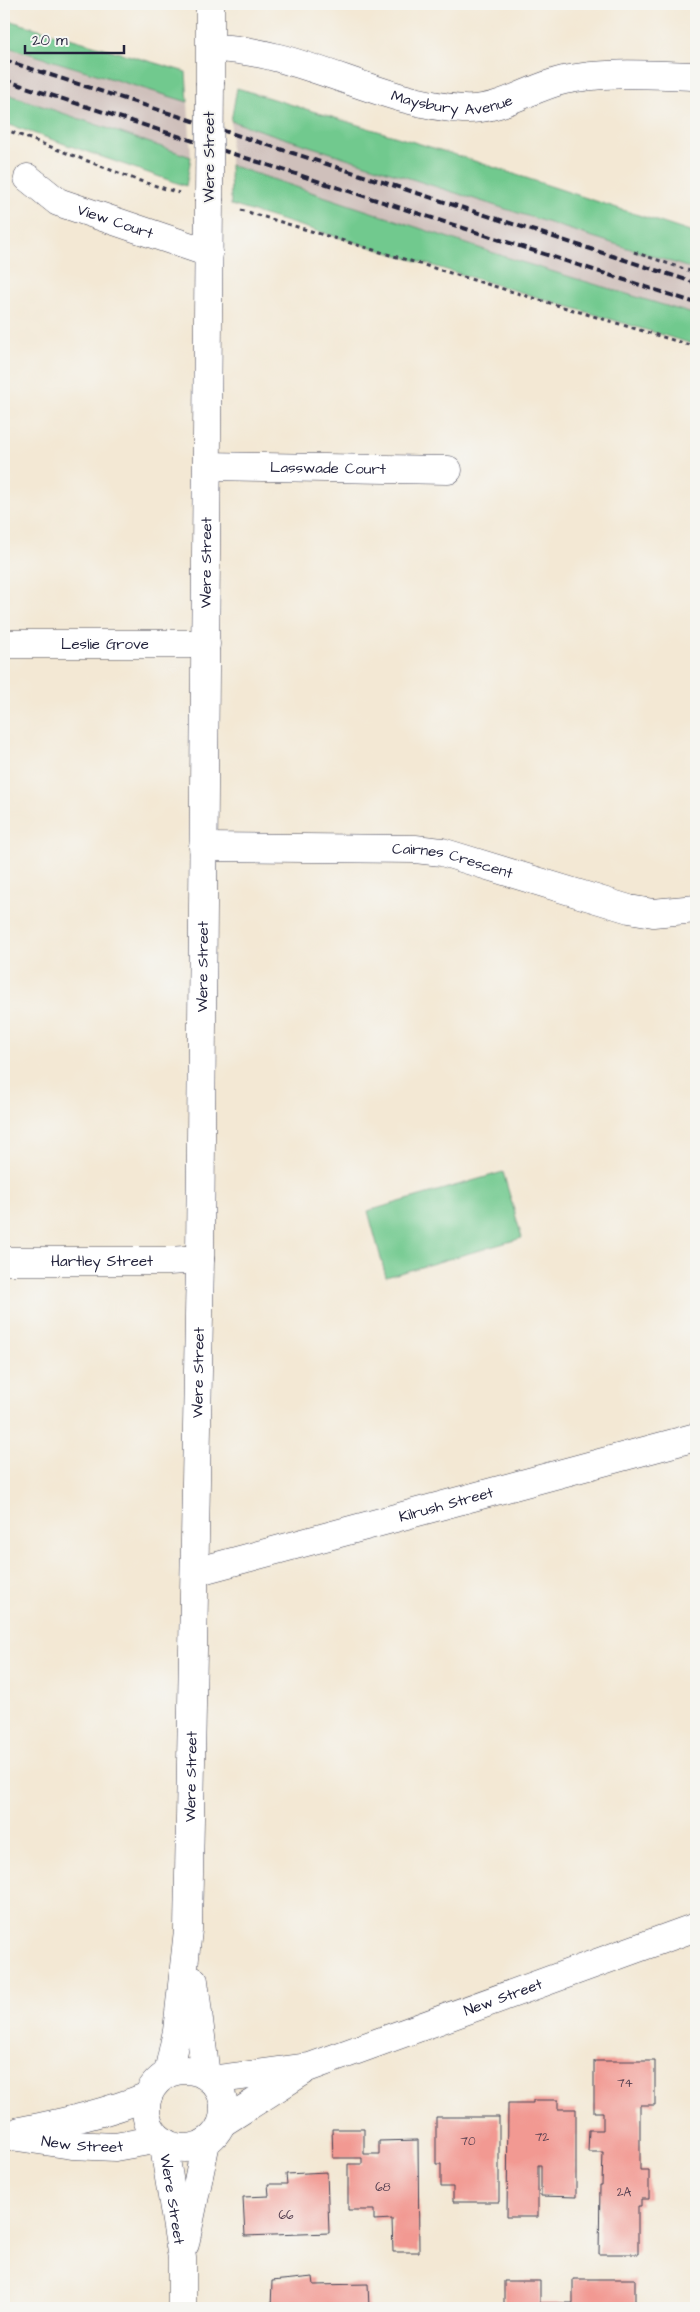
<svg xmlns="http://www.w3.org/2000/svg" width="700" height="2312" viewBox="0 0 700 2312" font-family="'Architects Daughter',sans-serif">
<rect width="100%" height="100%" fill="#f6f6f2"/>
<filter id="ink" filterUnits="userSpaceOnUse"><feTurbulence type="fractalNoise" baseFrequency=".02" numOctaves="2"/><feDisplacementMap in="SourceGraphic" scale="10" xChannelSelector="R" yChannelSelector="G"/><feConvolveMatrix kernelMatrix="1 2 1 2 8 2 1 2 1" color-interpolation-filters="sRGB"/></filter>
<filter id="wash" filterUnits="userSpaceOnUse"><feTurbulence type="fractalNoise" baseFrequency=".0096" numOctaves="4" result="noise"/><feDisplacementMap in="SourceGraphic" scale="20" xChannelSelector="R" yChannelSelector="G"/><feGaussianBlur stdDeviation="1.12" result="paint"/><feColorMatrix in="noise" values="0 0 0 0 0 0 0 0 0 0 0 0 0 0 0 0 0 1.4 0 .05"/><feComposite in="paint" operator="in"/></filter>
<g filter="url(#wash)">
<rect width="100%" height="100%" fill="#f3e8d4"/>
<!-- industrial -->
<path fill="#cfc0bb" d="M4 47 188 102 191 157 4 93Z
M231 121 696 270V315L521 262 230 165Z"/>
<!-- green -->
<path fill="#71c98e" stroke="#4a7664" d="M4 19 186 72 188 102 4 46Z
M237 88 453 154 696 234V270L231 121Z
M4 93 191 157 186 186 4 123Z
M230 165 521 262 696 315V345L231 205Z
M503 1172 522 1238 386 1277 368 1211Z"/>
<g id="blocks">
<!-- building -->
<path fill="#f29992" d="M594 2061H655V2105H640V2170H649V2199H641V2206H638V2254H599L600 2185H602L603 2152H588L589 2130H603V2112H594Z
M533 2100H558V2109H576V2197L541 2196V2165H538V2217H507L508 2103H533Z
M436 2117H499V2202H453V2187H441V2164H436Z
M332 2129H364V2154H379V2141L418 2140 419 2252H393L392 2219 374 2220V2210H348V2164H362V2158H333Z
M327 2172 329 2233 245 2236 243 2197 269 2196 268 2184H287L286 2174Z
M313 2277 314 2285 368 2284 369 2308H271L272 2281Z
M573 2279H635V2308H504V2281H540V2303H573Z"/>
</g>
</g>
<g filter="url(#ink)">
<use href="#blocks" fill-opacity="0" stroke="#414052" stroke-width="1"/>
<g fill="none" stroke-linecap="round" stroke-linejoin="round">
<!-- minor casing -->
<g stroke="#414052" stroke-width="29">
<g id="minor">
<path id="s1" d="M211 48C299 49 376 103 463 109 501 111 529 88 564 80 607 71 653 75 696 76"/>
<path d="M210 82V4"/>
<path id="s2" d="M28 178 58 202 209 253"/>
<path id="s3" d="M208 466 448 470"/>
<path id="s4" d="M4 644H206"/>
<path id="s5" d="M203 847 415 849 442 852 629 909 653 913 696 909"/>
<path id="s6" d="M4 1261H169L200 1259"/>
<path id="s7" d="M195 1572 696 1437"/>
<path d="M194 1981 206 2076"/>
<path id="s8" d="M168 2073 177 2031 188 1930 200 1259 209 201"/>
<path id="s9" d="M163 2141 182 2258V2308"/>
<path d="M185 2244 206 2142"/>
</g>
</g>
<!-- major casing -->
<g stroke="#414052" stroke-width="29">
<g id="major">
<circle cx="185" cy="2109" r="39"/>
<path id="s10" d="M211 2080 310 2067 696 1927"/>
<path d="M222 2123 302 2072"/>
<path d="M20 2131C64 2122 107 2113 148 2096"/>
<path id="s11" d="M4 2135 72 2145 115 2147 160 2139"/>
</g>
</g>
<!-- path -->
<path stroke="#414052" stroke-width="3" stroke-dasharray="4 4" stroke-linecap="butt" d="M4 129 137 180 179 193
M241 210 696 347
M634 252 696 273"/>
<!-- minor -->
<use href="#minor" stroke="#fff" stroke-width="28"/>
<!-- major -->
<use href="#major" stroke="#fff" stroke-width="28"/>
<!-- rail -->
<path stroke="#22223b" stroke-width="4" stroke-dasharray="8 4" stroke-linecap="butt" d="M4 60 696 283
M4 80 696 303"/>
<!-- minor-bridge casing -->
<g stroke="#414052" stroke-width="29" stroke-linecap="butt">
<path id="minor-bridge" d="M209 201 210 82"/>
</g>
<!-- minor-bridge -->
<use href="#minor-bridge" stroke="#fff" stroke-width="28"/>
</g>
</g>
<g text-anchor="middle" stroke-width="4" stroke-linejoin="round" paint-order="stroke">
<!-- number labels -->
<g font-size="12" fill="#564051">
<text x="625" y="2087">74</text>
<text x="542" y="2141">72</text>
<text x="468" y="2145">70</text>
<text x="383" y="2191">68</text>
<text x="624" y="2196">2A</text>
<text x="286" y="2219">66</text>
</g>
<!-- street labels -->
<g font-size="15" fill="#22223b" stroke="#f6f6f2">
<text dy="5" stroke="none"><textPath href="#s1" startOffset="249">Maysbury Avenue</textPath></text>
<text transform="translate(209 157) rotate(-90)" y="5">Were Street</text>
<text dy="5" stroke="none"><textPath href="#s2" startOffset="99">View Court</textPath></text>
<text dy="5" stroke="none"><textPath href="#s3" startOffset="120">Lasswade Court</textPath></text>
<text dy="5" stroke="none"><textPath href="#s8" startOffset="1512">Were Street</textPath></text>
<text dy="5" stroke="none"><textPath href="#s4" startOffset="101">Leslie Grove</textPath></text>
<text dy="5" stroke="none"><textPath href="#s5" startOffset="251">Cairnes Crescent</textPath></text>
<text dy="5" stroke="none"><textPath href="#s8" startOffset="1108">Were Street</textPath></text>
<text dy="5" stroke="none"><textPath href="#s6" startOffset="98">Hartley Street</textPath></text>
<text dy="5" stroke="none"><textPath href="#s8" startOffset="702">Were Street</textPath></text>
<text dy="5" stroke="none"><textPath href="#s7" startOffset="260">Kilrush Street</textPath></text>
<text dy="5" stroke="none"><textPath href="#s8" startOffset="298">Were Street</textPath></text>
<text dy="5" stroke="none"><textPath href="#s10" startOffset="305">New Street</textPath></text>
<text dy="5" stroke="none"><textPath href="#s11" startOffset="79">New Street</textPath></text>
<text dy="5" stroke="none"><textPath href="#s9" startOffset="59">Were Street</textPath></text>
</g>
</g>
<!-- margin -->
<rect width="700" height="2312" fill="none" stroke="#f6f6f2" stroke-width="20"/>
<!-- scale -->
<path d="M25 45v8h99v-8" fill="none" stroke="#22223b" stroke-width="2.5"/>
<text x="32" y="45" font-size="15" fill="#22223b" stroke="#f6f6f2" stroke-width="4" paint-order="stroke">20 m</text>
</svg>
